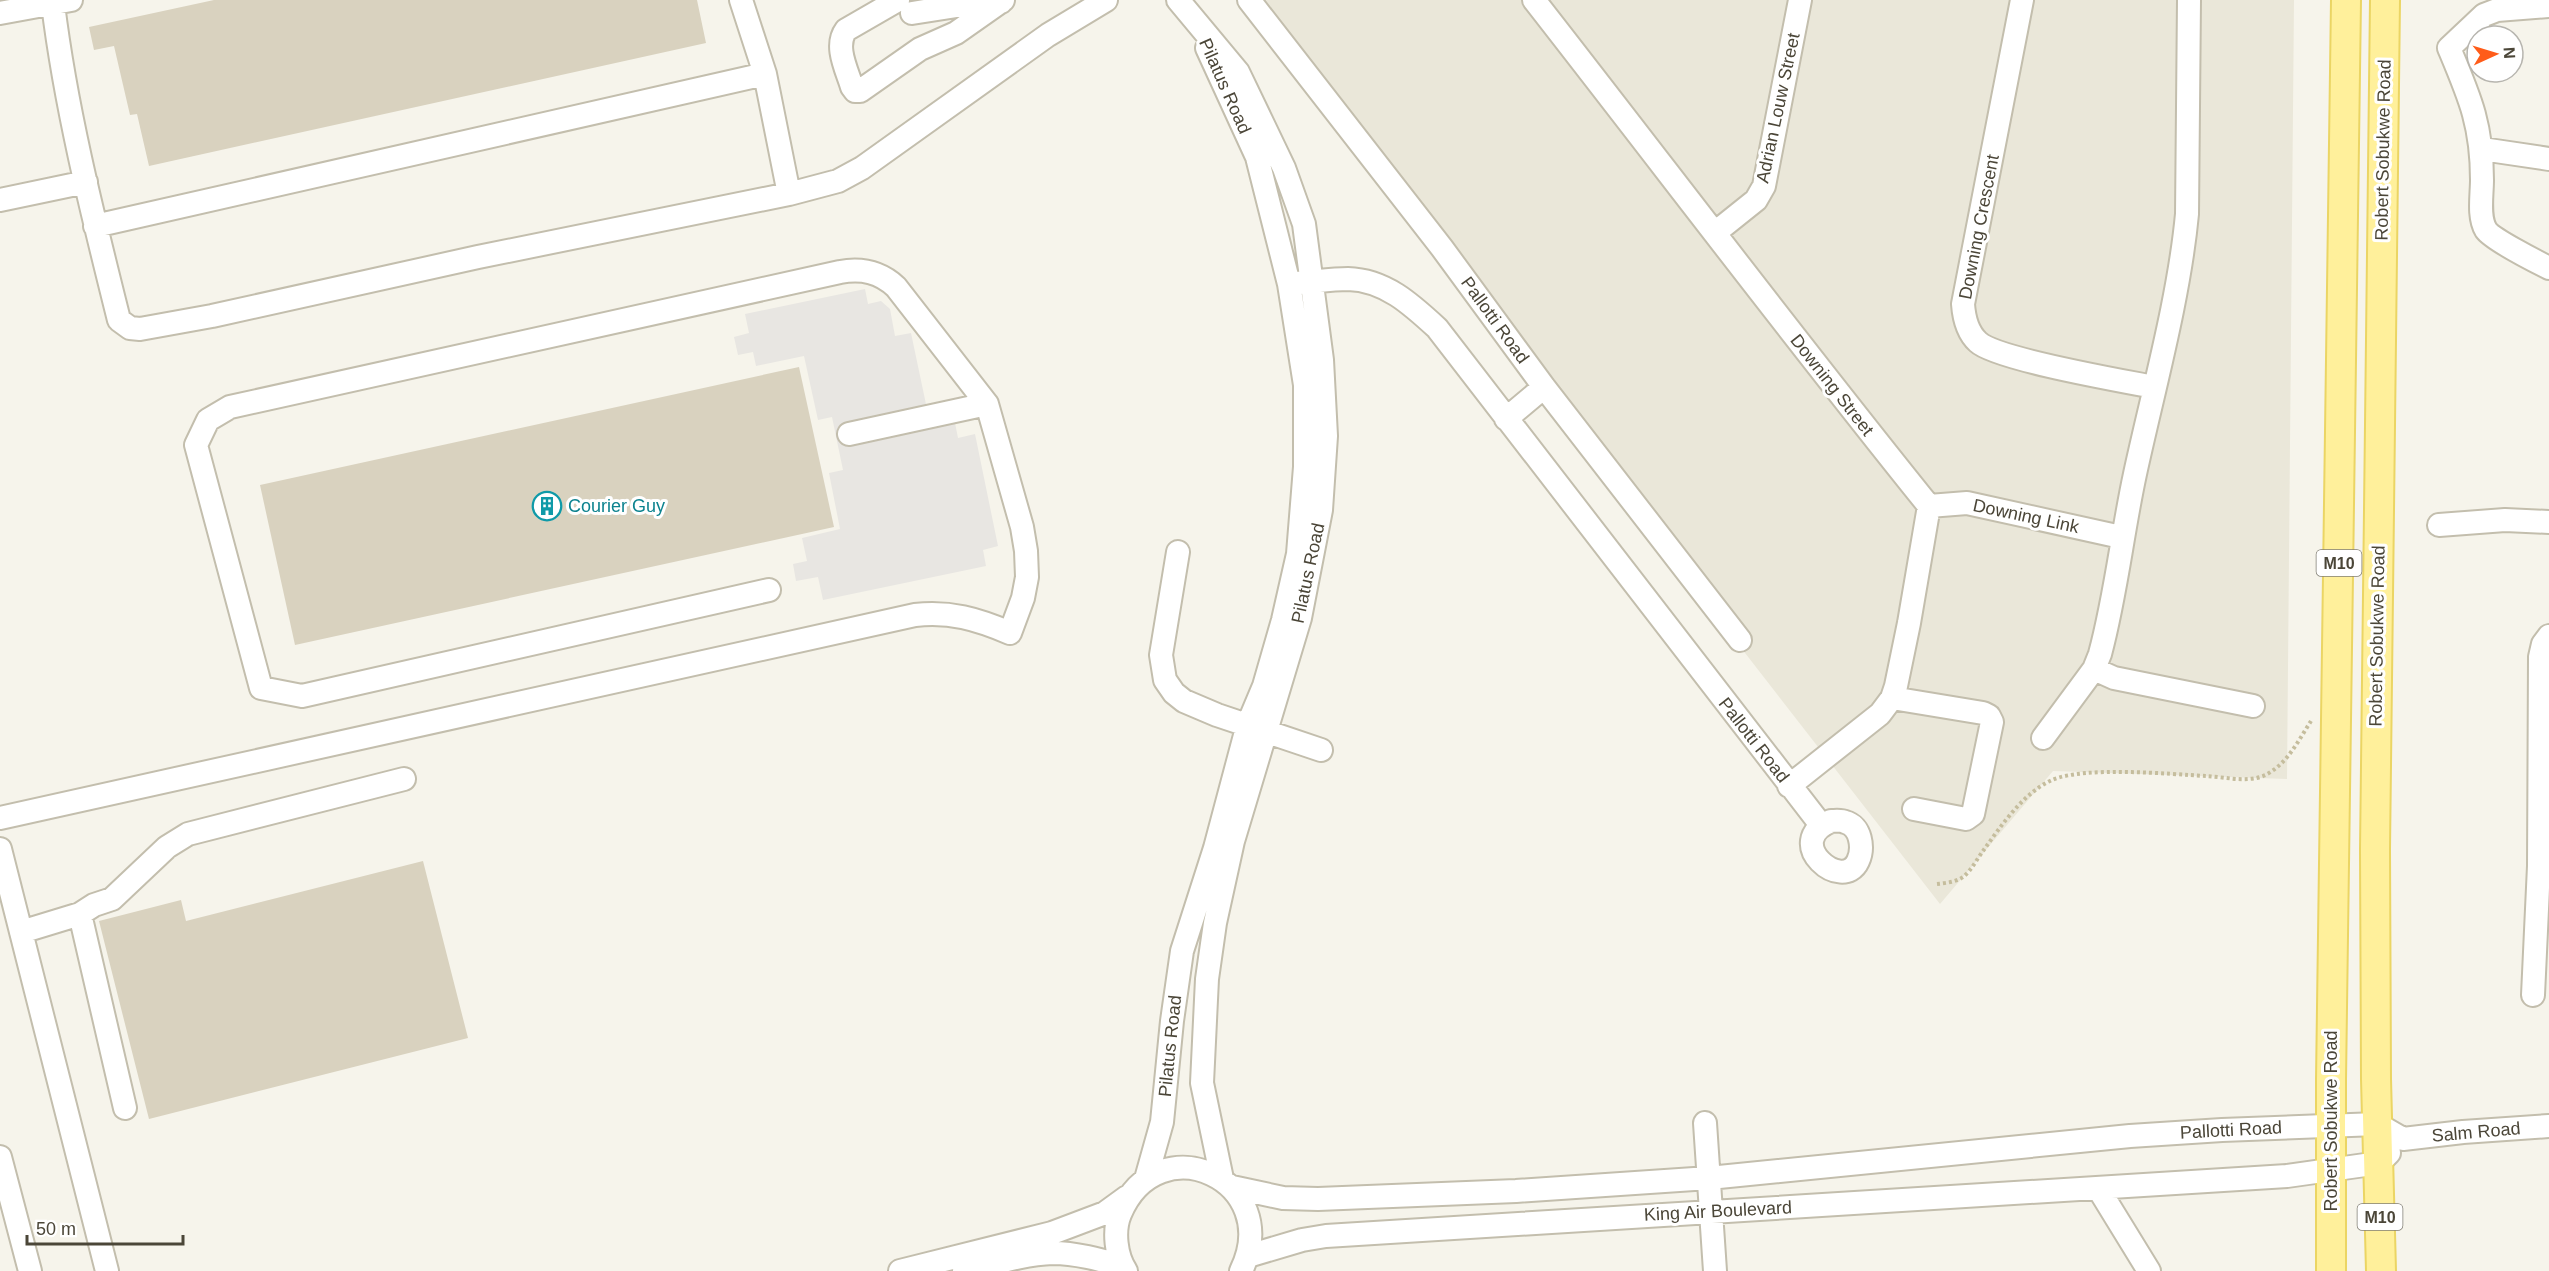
<svg xmlns="http://www.w3.org/2000/svg" width="2549" height="1271" viewBox="0 0 2549 1271" font-family="Arial,sans-serif">
<rect width="100%" height="100%" fill="#f6f4eb"/>
<!-- residential -->
<path fill="#eae7d9" d="M1238 0H2294L2287 779 2053 771 1940 904Z"/>
<!-- parking -->
<path fill="#e8e6e2" d="M865 289 868 304 881 301 890 309 895 336 911 333 931 428 955 423 958 438 975 434 998 546 983 550 986 566 823 600 818 577 796 581 793 564 807 561 802 538 840 529 829 473 843 470 832 417 818 420 804 356 756 366 753 352 738 355 734 337 749 333 745 314Z"/>
<!-- building -->
<path fill="#d9d2bf" d="M214 0H697L706 43 149 166 137 114 130 115 114 46 94 50 89 27Z
M799 367 834 527 295 645 260 485Z
M423 861 468 1038 149 1119 99 921 181 900 186 921Z"/>
<g fill="none" stroke-linecap="round" stroke-linejoin="round">
<!-- minor casing -->
<g stroke="#c3bead" stroke-width="26">
<path id="minor" d="M741 0 765 74 789 194
M898 0 846 30C834 46 847 70 852 87L855 91H860L920 49 956 33 1003 0
M1178 0 1238 72 1284 168 1304 224 1322 360 1326 436 1321 510 1300 618 1233 841 1215 923 1207 979 1202 1083 1222 1179
M1249 0 1442 248 1544 387 1740 640
M1534 0C1666 169 1795 340 1929 506L1909 623 1896 686 1892 698 1880 714 1789 786
M2022 0 1963 304C1964 318 1967 332 1978 342 1996 359 2123 381 2154 387
M53 4C66 110 93 216 119 320L130 328 140 329 212 316 478 257 789 194 838 181 862 168 1048 35 1106 0
M2549 6 2497 10 2484 15 2449 48C2470 98 2482 125 2482 180 2482 195 2478 217 2486 230 2492 239 2537 262 2549 268
M0 13 71 0
M912 13 976 3 1001 2
M2482 149 2549 159
M0 200 86 182
M95 226 765 74
M1716 232 1756 200 1764 186 1800 0
M1296 283C1313 282 1331 279 1348 279 1385 280 1411 304 1437 328L1821 825
M1506 419 1544 387
M849 434 987 404
M1929 506 1967 503 2121 537
M2439 525 2505 520 2549 522
M1178 552 1161 655 1165 680 1174 693 1184 701 1217 715 1321 750
M2094 669 2114 678 2253 706
M1892 698 1983 713 1989 716 1992 722 1973 814 1966 819 1914 809
M2043 738 2094 669 2100 654C2116 595 2122 534 2135 474 2153 391 2179 299 2187 214L2189 0
M0 818 915 615C950 611 977 619 1010 633L1023 598 1027 577 1026 551 1022 527 987 404 896 287C880 272 862 268 840 272L230 407 208 420 196 445 261 688 302 696 769 590
M1831 821C1835 821 1841 820 1845 822 1861 826 1864 848 1858 861 1843 894 1781 842 1831 821Z
M0 849 107 1271
M80 914 125 1108
M21 932 80 914 94 905 112 899 167 847 188 834 404 779
M2533 995 2539 866 2540 657 2543 644 2549 636
M1705 1123 1715 1271
M0 1157 30 1271
M1146 1179 1162 1122 1172 1021 1182 951 1215 848 1248 724 1264 686 1283 620 1298 554 1305 467V385L1289 284 1257 157 1207 48
M1232 1187 1283 1198 1318 1199 1516 1191 1709 1178 2130 1136 2222 1130 2377 1124 2403 1139 2463 1132 2549 1126
M2098 1188 2149 1271
M1248 1256 1302 1240 1326 1236 2287 1176 2379 1163 2389 1153
M900 1271 1052 1233 1105 1213 1127 1197
M964 1271C993 1264 1023 1254 1053 1253 1076 1253 1101 1260 1123 1266
M1126 1271C1116 1256 1113 1231 1120 1214 1159 1122 1285 1181 1241 1271"/>
</g>
<!-- major casing -->
<g stroke="#ebd564" stroke-width="32">
<path id="major" d="M2331 1271V1080L2346 0
M2381 1271 2376 1079 2375 850 2385 0"/>
</g>
<!-- path -->
<path stroke="#c5bd9d" stroke-width="4" stroke-dasharray="3 3" stroke-linecap="butt" d="M1937 884C1946 883 1956 882 1963 877 1971 871 1977 859 1983 851 2001 826 2023 793 2052 780 2084 766 2169 774 2206 776 2227 777 2254 785 2272 771 2289 760 2300 738 2311 721"/>
<!-- minor -->
<use href="#minor" stroke="#fff" stroke-width="22"/>
<!-- major -->
<use href="#major" stroke="#fff09b" stroke-width="28"/>
</g>
<!-- icons -->
<defs>
<g id="building-ring" transform="scale(1.5)"><circle r="9.5" fill="#fff" stroke="#0f9aa8" stroke-width="1.5"/><path d="M-4-6H4V6H1V3H-1V6H-4ZM-2.5-4.3h1.7v1.8h-1.7ZM.8-4.3h1.7v1.8H.8ZM-2.5-1h1.7V.8h-1.7ZM.8-1h1.7V.8H.8Z" fill="#0f9aa8"/></g>
</defs>
<g fill-rule="evenodd">
<use href="#building-ring" x="547" y="506"/>
</g>
<g text-anchor="middle" stroke-width="6" stroke-linejoin="round" paint-order="stroke">
<!-- shield labels -->
<g fill="#fff" stroke="#817e74" stroke-width="1.5">
<rect x="2316.5" y="550" width="45" height="26" rx="4.5"/>
<rect x="2357.5" y="1204" width="45" height="26" rx="4.5"/>
</g>
<g font-size="16" font-weight="bold" fill="#4b4638">
<text x="2339" y="569">M10</text>
<text x="2380" y="1223">M10</text>
</g>
<!-- street labels -->
<g font-size="18" fill="#4b4638" stroke="#fff">
<text transform="translate(1225 86) rotate(66)" y="6">Pilatus Road</text>
<text transform="translate(1778 108) rotate(-78)" y="6">Adrian Louw Street</text>
<text transform="translate(2383 150) rotate(-89)" y="6">Robert Sobukwe Road</text>
<text transform="translate(1979 227) rotate(-79)" y="6">Downing Crescent</text>
<text transform="translate(1495 320) rotate(54)" y="6">Pallotti Road</text>
<text transform="translate(1832 385) rotate(52)" y="6">Downing Street</text>
<text transform="translate(2026 516) rotate(12)" y="6">Downing Link</text>
<text transform="translate(1308 573) rotate(-78)" y="6">Pilatus Road</text>
<text transform="translate(2377 636) rotate(-89)" y="6">Robert Sobukwe Road</text>
<text transform="translate(1754 740) rotate(52)" y="6">Pallotti Road</text>
<text transform="translate(1170 1046) rotate(-84)" y="6">Pilatus Road</text>
<text transform="translate(2331 1121) rotate(-90)" y="6">Robert Sobukwe Road</text>
<text transform="translate(2231 1130) rotate(-3)" y="6">Pallotti Road</text>
<text transform="translate(2476 1132) rotate(-5)" y="6">Salm Road</text>
<text transform="translate(1718 1211) rotate(-3)" y="6">King Air Boulevard</text>
</g>
<!-- culture labels -->
<g font-size="18" fill="#0d838f" stroke="#fff" text-anchor="start">
<text x="568" y="512">Courier Guy</text>
</g>
</g>
<!-- north arrow -->
<g transform="translate(2495 54) rotate(86)"><circle r="28" fill="#ffffff" stroke="#b7b5af" stroke-width="1.5"/>
<path d="M0-4.5L10 22L0 15L-10 22Z" fill="#ff5c19"/>
<text y="-9" font-size="16" font-weight="bold" text-anchor="middle" fill="#4b4638">N</text>
</g>
<!-- scale -->
<path d="M27 1235v9h156v-9" fill="none" stroke="#4b4638" stroke-width="3"/>
<text x="36" y="1235" font-size="18" fill="#4b4638" stroke="#ffffff" stroke-width="4.5" paint-order="stroke">50 m</text>
</svg>
